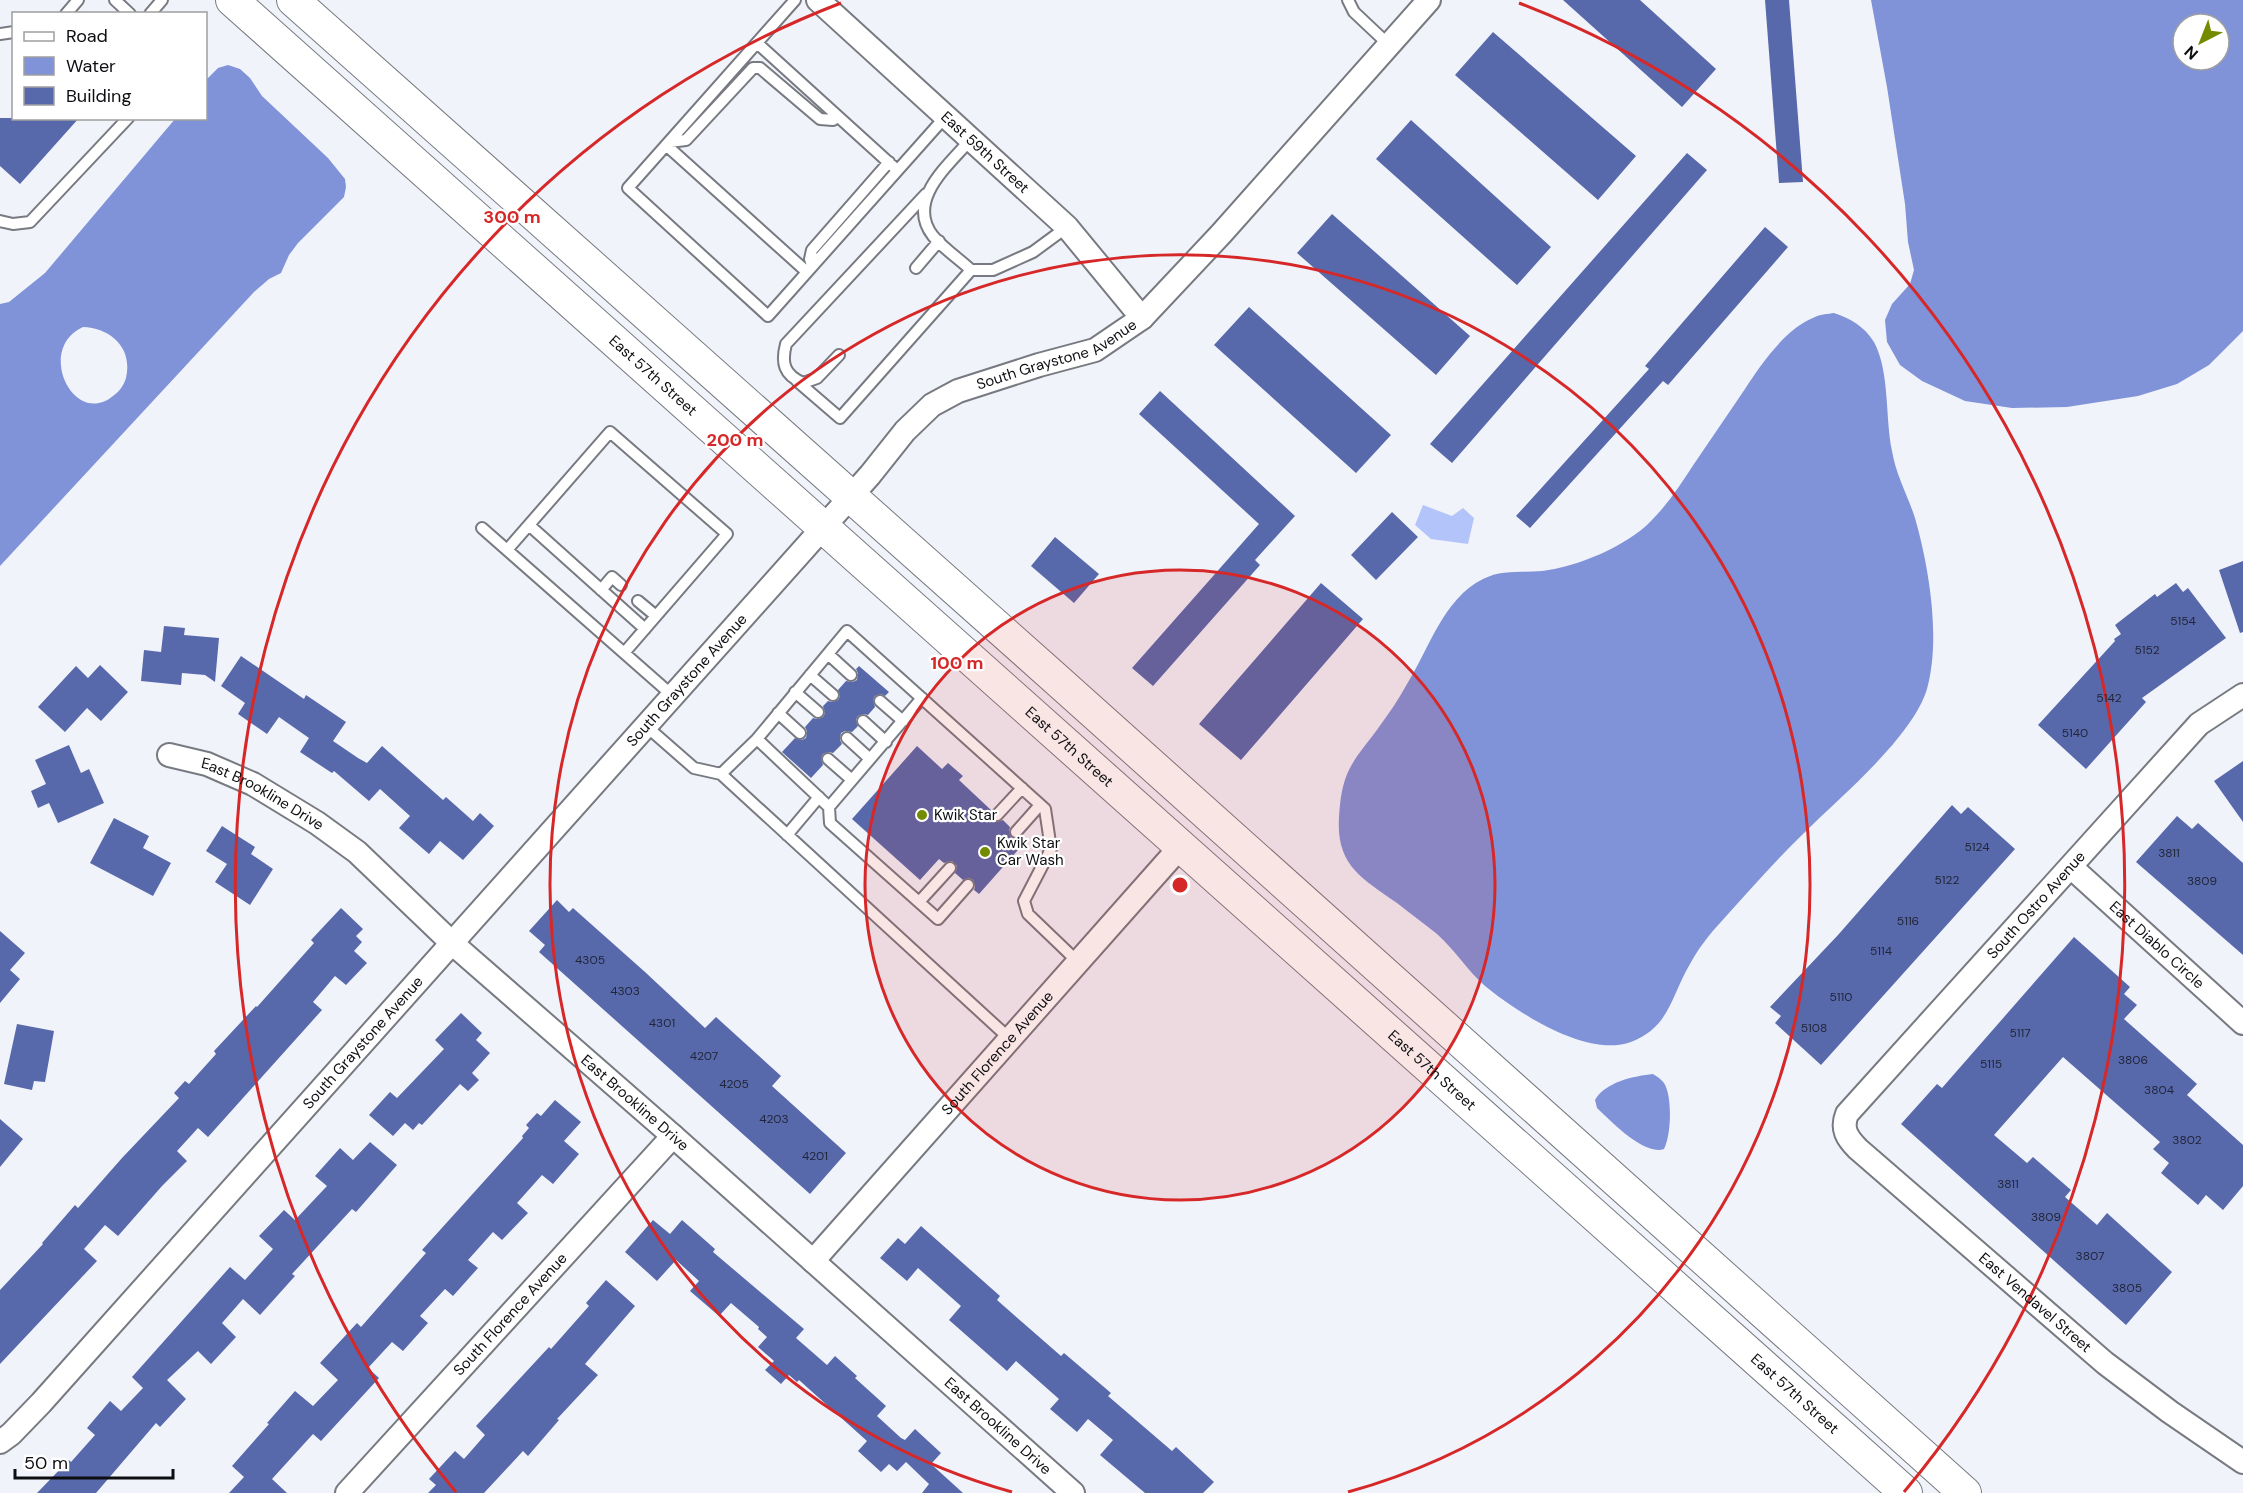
<svg xmlns="http://www.w3.org/2000/svg" width="2243" height="1493" viewBox="0 0 2243 1493" font-family="'DM Sans',sans-serif">
<rect width="100%" height="100%" fill="#f1f3fb"/>
<!-- green -->
<path fill="#b3c4fb" d="M1423 505 1452 516 1463 508 1474 518 1468 544 1431 539 1415 525Z"/>
<!-- water -->
<path fill="#8093d9" fill-rule="evenodd" d="M1871 0H2243V331L2209 365 2177 384 2138 396 2067 407 2012 408 1965 401 1922 381 1900 365 1887 342 1885 320 1892 304 1910 284 1914 270 1908 242 1905 204 1887 87ZM2183 24H2219V60H2183Z
M228 65 240 69 250 78 262 96 328 158 345 179 346 187 344 197 298 243 289 255 281 273 269 279 254 292 0 566V304L9 302 45 273 175 119 206 118V80L218 68ZM83 327C111 328 133 348 126 378 124 385 119 392 113 396 74 428 35 349 83 327Z
M1834 313C1851 319 1864 326 1874 342 1890 372 1885 417 1892 451 1896 475 1908 496 1915 518 1929 567 1941 639 1927 689 1912 738 1840 797 1803 834 1774 862 1747 893 1720 923 1709 935 1698 949 1690 964 1671 996 1670 1027 1631 1042 1587 1058 1518 1013 1485 986 1467 970 1455 950 1437 934 1424 924 1410 913 1397 903 1361 878 1336 865 1339 817 1340 804 1341 790 1346 777 1353 758 1368 743 1379 727 1389 713 1399 699 1407 684 1429 649 1443 599 1483 579 1502 569 1522 573 1542 571 1577 567 1627 546 1651 521 1668 504 1681 484 1694 464 1711 439 1728 414 1745 389 1761 364 1786 328 1815 317 1821 314 1828 314 1834 313Z
M1653 1074C1658 1077 1664 1081 1666 1087 1672 1102 1671 1136 1664 1149 1644 1156 1611 1121 1597 1108L1595 1100C1605 1082 1634 1076 1653 1074Z"/>
<!-- building -->
<path fill="#5869ab" d="M1563 0H1640L1716 69 1682 107Z
M1765 0H1789L1803 182 1779 183Z
M1493 32 1636 156 1598 200 1455 75Z
M0 118H79L20 184 0 166Z
M1411 120 1551 247 1517 285 1376 159Z
M1687 153 1707 170 1452 463 1430 444Z
M1332 214 1470 336 1436 375 1297 253Z
M1765 227 1788 247 1668 385 1663 381 1530 528 1516 516 1649 369 1645 366Z
M1249 307 1391 435 1356 473 1214 345Z
M1160 391 1295 516 1255 560 1260 565 1153 686 1132 668 1259 524 1139 414Z
M1392 512 1418 537 1376 580 1351 555Z
M1055 537 1099 574 1074 603 1031 566Z
M2243 561V632L2240 633 2219 570Z
M1321 583 1363 619 1241 760 1199 724Z
M2176 583 2183 592 2188 588 2226 638 2142 698 2146 702 2086 769 2038 725 2115 641 2114 639 2121 634 2115 625 2155 594 2157 597Z
M164 626 185 628 184 635 219 638 215 682 205 675 182 673 181 685 141 681 144 650 161 652Z
M241 656 304 699 306 695 346 722 333 741 358 758 367 763 382 746 443 800 446 797 473 821 480 813 494 826 463 860 440 841 429 854 399 828 410 816 380 789 369 801 334 771 332 773 300 752 309 738 279 717 267 734 238 714 245 703 221 686Z
M100 665 128 692 101 721 87 708 65 732 38 707 76 666 88 678Z
M859 666 889 692 885 696 881 694 875 696 873 700 875 707 868 715 864 714 858 716 856 720 858 726 852 732 845 731 841 733 840 740 842 744 833 753 829 752 823 754 821 758 823 765 811 778 782 752 795 738 802 740 806 738 807 731 805 727 813 718 817 719 823 717 825 713 823 706 828 701 832 702 838 700 840 696 838 690 846 681 853 682 857 680 858 673 856 669Z
M69 745 81 773 89 769 104 803 58 823 49 803 38 808 31 791 46 784 35 760Z
M917 746 942 769 948 763 963 776 959 780 991 810 990 814 992 820 996 822 1003 820 1010 827 1009 831 1011 837 1015 839 1022 837 1026 841 979 894 974 890 975 886 973 880 969 878 963 880 955 873 957 866 952 861 944 863 939 859 920 880 852 819Z
M2243 761V822L2214 781Z
M1952 805 1961 814 1968 807 2015 849 1821 1065 1775 1023 1781 1016 1770 1007 1838 935Z
M2177 816 2192 829 2198 823 2243 863V955L2136 862Z
M114 818 149 836 143 848 171 863 153 896 90 863Z
M222 826 255 847 251 854 273 869 250 905 215 882 227 864 206 851Z
M557 900 569 912 573 908 645 972 705 1028 716 1017 781 1076 772 1086 846 1153 810 1194 539 952 545 945 529 931Z
M341 908 363 929 356 936 362 942 354 951 367 963 346 985 335 976 313 1002 322 1010 208 1137 198 1128 177 1151 187 1161 162 1186 118 1236 105 1225 84 1249 97 1261 0 1364V1290L43 1244 42 1243 75 1205 78 1208 122 1158 179 1098 174 1093 185 1081 189 1084 216 1054 214 1051 256 1006 257 1007 314 943 311 940Z
M0 931 25 953 10 970 20 979 0 1003Z
M2074 937 2130 987 2124 994 2137 1005 2124 1019 2197 1084 2187 1095 2243 1145V1186L2223 1210 2206 1195 2198 1205 2161 1173 2169 1163 2153 1149 2160 1142 2063 1057 1994 1135 2027 1163 2033 1157 2071 1190 2065 1197 2097 1225 2107 1213 2172 1272 2126 1325 1901 1124 1937 1084 1942 1088Z
M461 1013 482 1033 476 1040 490 1053 472 1073 479 1080 468 1091 460 1084 422 1125 419 1123 413 1130 405 1123 393 1136 369 1115 390 1092 397 1098 444 1049 435 1040Z
M17 1024 54 1031 45 1082 34 1081 32 1090 4 1084Z
M555 1100 581 1122 564 1141 579 1154 553 1184 542 1175 517 1203 528 1213 502 1240 493 1232 468 1260 478 1268 453 1296 445 1289 420 1316 428 1323 403 1351 392 1342 368 1368 379 1378 321 1441 313 1434 272 1479 287 1493H229L244 1477 232 1466 269 1424 267 1423 295 1391 313 1406 338 1380 320 1363 357 1323 361 1327 426 1253 422 1250 523 1138 522 1136 529 1128 526 1125 537 1113 541 1116Z
M0 1119 23 1139 0 1167Z
M370 1142 397 1165 356 1212 352 1209 292 1274 295 1276 260 1315 243 1299 222 1323 236 1337 211 1364 198 1351 167 1380 186 1399 160 1427 156 1423 96 1493H37L69 1460 71 1462 95 1435 87 1428 110 1401 121 1411 143 1388 132 1377 230 1267 245 1280 273 1249 259 1236 284 1210 295 1220 327 1186 315 1176 340 1148 353 1160Z
M653 1220 670 1234 682 1220 715 1249 713 1252 804 1329 796 1338 827 1365 835 1356 857 1376 855 1378 886 1406 877 1416 901 1438 905 1440 915 1429 941 1453 931 1464 963 1493H922L929 1484 906 1462 897 1471 889 1464 881 1472 858 1451 867 1441 799 1380 797 1382 789 1375 781 1384 765 1370 774 1361 758 1347 767 1337 758 1329 759 1327 731 1303 719 1316 690 1291 699 1281 676 1260 657 1281 625 1252Z
M921 1226 1000 1296 997 1300 1061 1356 1064 1353 1111 1393 1108 1396 1172 1451 1176 1447 1214 1482 1203 1493H1145L1100 1455 1113 1440 1088 1419 1077 1432 1050 1409 1059 1399 1016 1361 1007 1371 949 1320 961 1306 918 1268 907 1281 880 1258 898 1238 905 1244Z
M606 1280 635 1306 585 1364 598 1375 557 1419 559 1420 528 1456 523 1451 484 1493H428L436 1485 429 1479 455 1451 464 1459 485 1435 476 1426 549 1347 551 1349 589 1306 586 1303Z"/>
<g fill="none" stroke-linecap="round" stroke-linejoin="round">
<!-- lane casing -->
<g stroke="#787a81" stroke-width="14">
<path id="lane" d="M115 0 130 14
M795 0 628 188 768 316 946 116
M1348 0 1354 12 1389 45
M66 14 78 0
M150 14 162 0
M0 34 14 32
M757 43 897 170
M971 139C949 165 905 200 933 236 943 248 959 259 971 270H993L1033 252 1067 227
M669 142 686 140 753 68H760L820 119 833 120 838 117
M666 145 807 272
M0 221 13 224 30 222 128 118
M812 266 810 259 812 250 889 162
M916 268 939 241
M839 355 817 378 803 383C784 375 781 363 786 344L926 194
M797 381 840 418 971 270
M529 525 645 629
M482 528 673 696
M507 550 610 432 727 534 624 653
M601 590 612 577 621 585
M638 601 656 616
M828 654 851 675
M810 675 833 695
M795 692 818 712
M922 698 829 807 757 739 847 631 1045 809 1051 849 1024 901 1028 914 1078 962
M880 701 903 721
M778 713 800 733
M863 721 886 742
M646 726 694 768 721 774 757 739
M847 738 870 759
M828 759 852 780
M721 774 1010 1039
M829 807 830 823 938 919 968 885
M997 815 1022 788
M1016 832 1040 805
M787 835 819 797
M919 902 950 868"/>
</g>
<!-- street casing -->
<g stroke="#787a81" stroke-width="26">
<g id="street">
<path id="s1" d="M818 0 1067 227 1142 318"/>
<path id="s2" d="M2243 695 2199 724 1847 1114C1841 1129 1847 1138 1858 1149L2105 1363 2170 1412 2243 1462"/>
<path id="s3" d="M169 755 207 764 253 784 317 823 357 852 453 944 673 1136 1073 1493"/>
<path id="s4" d="M2071 867 2243 1023"/>
<path id="s5" d="M813 1261 1181 846"/>
<path id="s6" d="M0 1442 11 1434 41 1403 870 475 905 431 932 405 958 391 1039 365 1095 350 1142 318 1221 234 1429 0"/>
<path id="s7" d="M347 1493 673 1136"/>
</g>
</g>
<!-- secondary casing -->
<g stroke="#787a81" stroke-width="34">
<g id="secondary">
<path id="s8" d="M232 0 1906 1493"/>
<path d="M293 0 1047 671 1965 1493"/>
</g>
</g>
<!-- lane -->
<use href="#lane" stroke="#fff" stroke-width="10"/>
<!-- street -->
<use href="#street" stroke="#fff" stroke-width="22"/>
<!-- secondary -->
<use href="#secondary" stroke="#fff" stroke-width="32"/>
</g>
<!-- distance rings -->
<circle cx="1180" cy="885" r="315" fill="#d62828" fill-opacity=".12"/>
<g fill="none" stroke="#d62828" stroke-width="3">
<circle cx="1180" cy="885" r="315"/>
<path d="M1012 1492A630 630 0 1 1 1348 1492"/>
<path d="M456 1492A945 945 0 0 1 841 3M1519 3A945 945 0 0 1 1904 1492"/>
</g>
<!-- markers -->
<g fill="#728b00" stroke="#fff" stroke-width="2">
<circle cx="922" cy="815" r="6"/>
<circle cx="985" cy="852" r="6"/>
</g>
<g text-anchor="middle" stroke-width="4.5" stroke-linejoin="round" paint-order="stroke">
<!-- number labels -->
<g font-size="12" fill="#202538">
<text x="2183" y="625">5154</text>
<text x="2147" y="654">5152</text>
<text x="2109" y="702">5142</text>
<text x="2075" y="737">5140</text>
<text x="1977" y="851">5124</text>
<text x="2169" y="857">3811</text>
<text x="1947" y="884">5122</text>
<text x="2202" y="885">3809</text>
<text x="1908" y="925">5116</text>
<text x="1881" y="955">5114</text>
<text x="590" y="964">4305</text>
<text x="625" y="995">4303</text>
<text x="1841" y="1001">5110</text>
<text x="662" y="1027">4301</text>
<text x="1814" y="1032">5108</text>
<text x="2020" y="1037">5117</text>
<text x="704" y="1060">4207</text>
<text x="2133" y="1064">3806</text>
<text x="1991" y="1068">5115</text>
<text x="734" y="1088">4205</text>
<text x="2159" y="1094">3804</text>
<text x="774" y="1123">4203</text>
<text x="2187" y="1144">3802</text>
<text x="815" y="1160">4201</text>
<text x="2008" y="1188">3811</text>
<text x="2046" y="1221">3809</text>
<text x="2090" y="1260">3807</text>
<text x="2127" y="1292">3805</text>
</g>
<!-- street labels -->
<g font-size="15" fill="#0d0e11" stroke="#fff">
<text dy="5" stroke="none"><textPath href="#s1" startOffset="226">East 59th Street</textPath></text>
<text dy="5" stroke="none"><textPath href="#s6" startOffset="1530">South Graystone Avenue</textPath></text>
<text dy="5" stroke="none"><textPath href="#s8" startOffset="564">East 57th Street</textPath></text>
<text dy="5" stroke="none"><textPath href="#s6" startOffset="1026">South Graystone Avenue</textPath></text>
<text dy="5" stroke="none"><textPath href="#s8" startOffset="1122">East 57th Street</textPath></text>
<text dy="5" stroke="none"><textPath href="#s3" startOffset="102">East Brookline Drive</textPath></text>
<text transform="translate(2036 905) rotate(-48)" y="5">South Ostro Avenue</text>
<text dy="5" stroke="none"><textPath href="#s4" startOffset="116">East Diablo Circle</textPath></text>
<text dy="5" stroke="none"><textPath href="#s6" startOffset="540">South Graystone Avenue</textPath></text>
<text dy="5" stroke="none"><textPath href="#s5" startOffset="278">South Florence Avenue</textPath></text>
<text dy="5" stroke="none"><textPath href="#s8" startOffset="1608">East 57th Street</textPath></text>
<text dy="5" stroke="none"><textPath href="#s3" startOffset="588">East Brookline Drive</textPath></text>
<text dy="5" stroke="none"><textPath href="#s2" startOffset="852">East Vendavel Street</textPath></text>
<text dy="5" stroke="none"><textPath href="#s7" startOffset="242">South Florence Avenue</textPath></text>
<text dy="5" stroke="none"><textPath href="#s8" startOffset="2094">East 57th Street</textPath></text>
<text dy="5" stroke="none"><textPath href="#s3" startOffset="1074">East Brookline Drive</textPath></text>
</g>
<!-- poi labels -->
<g font-size="15" fill="#0d0e11" stroke="#fff" text-anchor="start">
<text x="934" y="820">Kwik Star</text>
<text x="997" y="848">Kwik Star<tspan x="997" dy="17">Car Wash</tspan></text>
</g>
</g>
<circle cx="1180" cy="885" r="9" fill="#d62828" stroke="#fff" stroke-width="3"/>
<g font-size="18" text-anchor="middle" font-weight="bold" fill="#d62828" stroke="#fff" stroke-width="4.5" stroke-linejoin="round" paint-order="stroke">
<text x="512" y="223">300 m</text>
<text x="735" y="446">200 m</text>
<text x="957" y="669">100 m</text>
</g>
<!-- legend -->
<rect x="12" y="12" width="195" height="108" fill="#ffffff" stroke="#9e9fa0" stroke-width="1.5"/>
<rect x="24" y="32" width="30" height="9" fill="#ffffff" stroke="#9e9fa0" stroke-width="1.5"/>
<text x="66" y="42" font-size="18" fill="#0d0e11">Road</text>
<rect x="24" y="57" width="30" height="18" fill="#8093d9" stroke="#9e9fa0" stroke-width="1.5"/>
<text x="66" y="72" font-size="18" fill="#0d0e11">Water</text>
<rect x="24" y="87" width="30" height="18" fill="#5869ab" stroke="#9e9fa0" stroke-width="1.5"/>
<text x="66" y="102" font-size="18" fill="#0d0e11">Building</text>
<!-- north arrow -->
<g transform="translate(2201 42) rotate(222)"><circle r="28" fill="#ffffff" stroke="#9e9fa0" stroke-width="1.5"/>
<path d="M0-4.5L10 22L0 15L-10 22Z" fill="#728b00"/>
<text y="-9" font-size="16" font-weight="bold" text-anchor="middle" fill="#0d0e11">N</text>
</g>
<!-- scale -->
<path d="M15 1469v9h158v-9" fill="none" stroke="#0d0e11" stroke-width="3"/>
<text x="24" y="1469" font-size="18" fill="#0d0e11" stroke="#ffffff" stroke-width="4.5" paint-order="stroke">50 m</text>
</svg>
